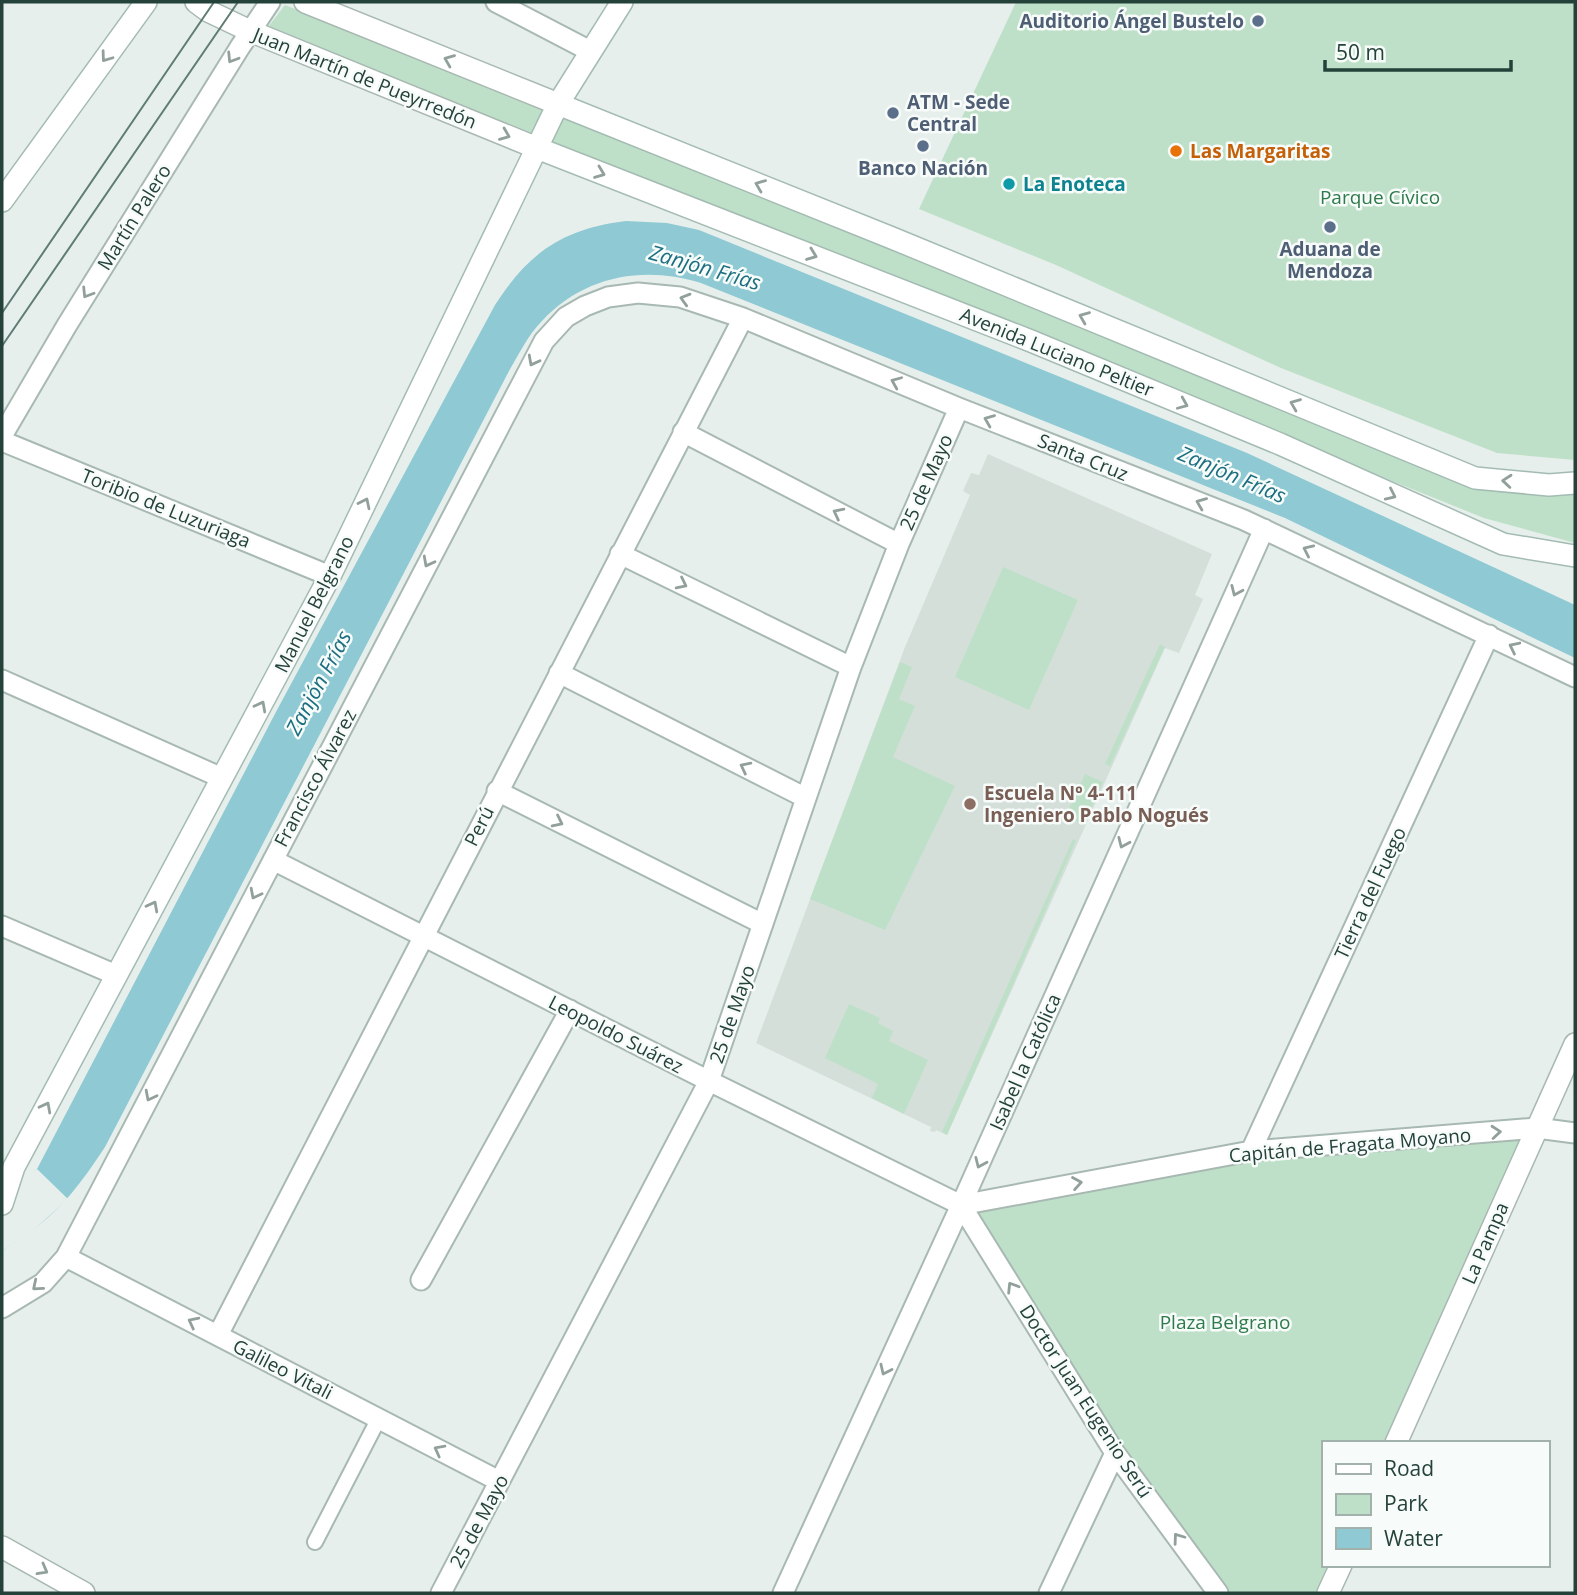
<svg xmlns="http://www.w3.org/2000/svg" width="1577" height="1595" viewBox="0 0 1577 1595" font-family="'Open Sans',sans-serif">
<rect width="100%" height="100%" fill="#e6efeb"/>
<!-- built -->
<path fill="#d4dfda" d="M988 454 1212 554 1195 595 1203 599 1179 653 1165 648 947 1135 936 1130 935 1132 930 1131 931 1127 756 1043 905 647 970 495 963 491 971 473 979 475Z"/>
<!-- green -->
<path fill="#bfe0c8" d="M1016 2H1575V460L1497 453 1281 368 1056 265 919 209Z
M285 5 550 110 1474 485 1575 488V543L1484 518 531 135 264 32Z
M1003 567 1078 600 1029 710 955 677Z
M1160 644 1165 647 1110 766 1105 764Z
M900 662 912 667 899 699 915 706 893 757 955 786 885 930 810 899Z
M1085 774 1103 782 1084 825 1065 817Z
M1073 839 1076 841 947 1135 942 1132Z
M849 1004 880 1018 878 1023 893 1031 889 1041 928 1060 904 1114 872 1098 878 1084 825 1058Z
M1528 1136 1390 1443H1323V1565H1335L1322 1593H1225L1124 1456 971 1209 1251 1158Z"/>
<!-- water -->
<path fill="#8ec9d4" d="M626 221 667 223 699 230 1247 453 1575 605V658L1285 518 701 283C643 265 584 276 542 321 528 335 519 354 509 371L105 1147C72 1197 53 1219 2 1251V1194L23 1181 37 1169 277 710 495 305C529 252 563 229 626 221Z"/>
<!-- pier -->
<path fill="#e6efeb" d="M37 1169 68 1199 28 1235 2 1251V1194Z"/>
<g fill="none" stroke-linecap="round" stroke-linejoin="round">
<!-- pedestrian casing -->
<g stroke="#a8b8b2" stroke-width="18">
<path id="pedestrian" d="M315 1542 379 1418"/>
</g>
<!-- minor casing -->
<g stroke="#a8b8b2" stroke-width="23">
<path id="minor" d="M496 2 590 51
M683 432 899 544
M2 436 67 325 240 47 270 2
M2 441 330 576
M620 554 851 667
M559 673 806 798
M2 680 222 778
M497 791 763 924
M273 860 709 1081 961 1205
M2 926 116 975
M1251 1151 1489 635
M961 1205 1251 1151 1537 1128 1575 1133
M961 1205 1115 1453 1218 1593
M66 1257 499 1481
M421 1280 570 1010
M2 1308 43 1283 66 1257 544 341 566 317 585 306 608 297 638 293 680 297 743 318 959 408 1244 520 1575 677
M218 1335 743 318
M441 1593 709 1081 851 667 899 544 959 408
M783 1593 961 1205 1264 529
M1049 1593 1115 1453"/>
</g>
<!-- tertiary casing -->
<g stroke="#a8b8b2" stroke-width="24">
<path id="tertiary" d="M196 2 208 11 250 31 537 148
M305 2 558 104
M1396 1443 1575 1044
M2 1547 84 1593
M1328 1593 1341 1565"/>
</g>
<!-- secondary casing -->
<g stroke="#a4bbb3" stroke-width="24">
<path id="secondary" d="M558 104 892 238 1475 478 1549 485 1575 483
M537 148 1031 341 1280 444 1503 544 1575 556
M2 201 146 2
M2 1204 14 1167 330 576 558 104 622 2"/>
</g>
<!-- pedestrian -->
<use href="#pedestrian" stroke="#fff" stroke-width="14"/>
<!-- minor -->
<use href="#minor" stroke="#fff" stroke-width="19"/>
<!-- tertiary -->
<use href="#tertiary" stroke="#fff" stroke-width="21"/>
<!-- secondary -->
<use href="#secondary" stroke="#fff" stroke-width="21"/>
<!-- tram -->
<path stroke="#5f7d75" stroke-width="2" d="M2 313 214 2
M2 346 238 2"/>
</g>
<!-- one-way arrows -->
<defs><path id="oneway-chevron" d="M-2-3.5L2.5 0L-2 3.5" fill="none" stroke-width="1.6" stroke-linecap="round" stroke-linejoin="round" transform="scale(1.75)"/></defs>
<g stroke="#92a09c">
<use href="#oneway-chevron" transform="translate(106 57) rotate(126)"/>
<use href="#oneway-chevron" transform="translate(232 58) rotate(122)"/>
<use href="#oneway-chevron" transform="translate(449 60) rotate(-158)"/>
<use href="#oneway-chevron" transform="translate(505 135) rotate(22)"/>
<use href="#oneway-chevron" transform="translate(600 173) rotate(21)"/>
<use href="#oneway-chevron" transform="translate(760 185) rotate(-158)"/>
<use href="#oneway-chevron" transform="translate(812 255) rotate(21)"/>
<use href="#oneway-chevron" transform="translate(87 293) rotate(122)"/>
<use href="#oneway-chevron" transform="translate(685 299) rotate(-164)"/>
<use href="#oneway-chevron" transform="translate(1084 317) rotate(-158)"/>
<use href="#oneway-chevron" transform="translate(533 361) rotate(118)"/>
<use href="#oneway-chevron" transform="translate(896 382) rotate(-157)"/>
<use href="#oneway-chevron" transform="translate(1183 404) rotate(23)"/>
<use href="#oneway-chevron" transform="translate(1295 404) rotate(-158)"/>
<use href="#oneway-chevron" transform="translate(989 420) rotate(-158)"/>
<use href="#oneway-chevron" transform="translate(1507 481) rotate(-175)"/>
<use href="#oneway-chevron" transform="translate(1391 495) rotate(25)"/>
<use href="#oneway-chevron" transform="translate(365 503) rotate(-64)"/>
<use href="#oneway-chevron" transform="translate(1201 503) rotate(-158)"/>
<use href="#oneway-chevron" transform="translate(838 513) rotate(-153)"/>
<use href="#oneway-chevron" transform="translate(1308 550) rotate(-155)"/>
<use href="#oneway-chevron" transform="translate(428 562) rotate(118)"/>
<use href="#oneway-chevron" transform="translate(682 584) rotate(26)"/>
<use href="#oneway-chevron" transform="translate(1236 591) rotate(114)"/>
<use href="#oneway-chevron" transform="translate(1514 647) rotate(-154)"/>
<use href="#oneway-chevron" transform="translate(261 706) rotate(-62)"/>
<use href="#oneway-chevron" transform="translate(745 767) rotate(-153)"/>
<use href="#oneway-chevron" transform="translate(558 822) rotate(26)"/>
<use href="#oneway-chevron" transform="translate(1123 843) rotate(114)"/>
<use href="#oneway-chevron" transform="translate(255 894) rotate(117)"/>
<use href="#oneway-chevron" transform="translate(153 906) rotate(-62)"/>
<use href="#oneway-chevron" transform="translate(150 1096) rotate(117)"/>
<use href="#oneway-chevron" transform="translate(46 1107) rotate(-62)"/>
<use href="#oneway-chevron" transform="translate(1496 1132) rotate(-5)"/>
<use href="#oneway-chevron" transform="translate(980 1163) rotate(114)"/>
<use href="#oneway-chevron" transform="translate(1077 1183) rotate(-10)"/>
<use href="#oneway-chevron" transform="translate(37 1286) rotate(140)"/>
<use href="#oneway-chevron" transform="translate(1012 1287) rotate(-122)"/>
<use href="#oneway-chevron" transform="translate(193 1322) rotate(-153)"/>
<use href="#oneway-chevron" transform="translate(885 1370) rotate(115)"/>
<use href="#oneway-chevron" transform="translate(439 1450) rotate(-152)"/>
<use href="#oneway-chevron" transform="translate(1178 1538) rotate(-126)"/>
<use href="#oneway-chevron" transform="translate(43 1570) rotate(29)"/>
</g>
<!-- markers -->
<g fill="#5c6f8a" stroke="#f7fbf9" stroke-width="2.5">
<circle cx="1258" cy="21" r="7"/>
<circle cx="893" cy="113" r="7"/>
<circle cx="923" cy="146" r="7"/>
<circle cx="1330" cy="227" r="7"/>
</g>
<circle fill="#e8710a" stroke="#f7fbf9" stroke-width="2.5" cx="1176" cy="151" r="7"/>
<circle fill="#0f9aa8" stroke="#f7fbf9" stroke-width="2.5" cx="1009" cy="184" r="7"/>
<circle fill="#8d6e63" stroke="#f7fbf9" stroke-width="2.5" cx="970" cy="804" r="7"/>
<g text-anchor="middle" stroke-width="5" stroke-linejoin="round" paint-order="stroke">
<!-- service labels -->
<g font-size="19" font-weight="bold" fill="#4e5e75" stroke="#f7fbf9">
<text x="1244" y="28" text-anchor="end">Auditorio Ángel Bustelo</text>
<text x="907" y="109" text-anchor="start">ATM - Sede<tspan x="907" dy="22">Central</tspan></text>
<text x="923" y="175">Banco Nación</text>
<text x="1330" y="256">Aduana de<tspan x="1330" dy="22">Mendoza</tspan></text>
</g>
<!-- street labels -->
<g font-size="19" fill="#24423a" stroke="#f7fbf9">
<text transform="translate(365 78) rotate(22)" y="7">Juan Martín de Pueyrredón</text>
<text transform="translate(134 217) rotate(-58)" y="7">Martín Palero</text>
<text transform="translate(1057 352) rotate(22)" y="7">Avenida Luciano Peltier</text>
<text transform="translate(1083 457) rotate(22)" y="7">Santa Cruz</text>
<text transform="translate(926 482) rotate(-66)" y="7">25 de Mayo</text>
<text transform="translate(166 508) rotate(22)" y="7">Toribio de Luzuriaga</text>
<text transform="translate(314 604) rotate(-63)" y="7">Manuel Belgrano</text>
<text transform="translate(315 778) rotate(-62)" y="7">Francisco Álvarez</text>
<text transform="translate(479 826) rotate(-63)" y="7">Perú</text>
<text transform="translate(1370 893) rotate(-65)" y="7">Tierra del Fuego</text>
<text transform="translate(732 1014) rotate(-71)" y="7">25 de Mayo</text>
<text transform="translate(616 1034) rotate(27)" y="7">Leopoldo Suárez</text>
<text transform="translate(1025 1062) rotate(-66)" y="7">Isabel la Católica</text>
<text transform="translate(1350 1145) rotate(-5)" y="7">Capitán de Fragata Moyano</text>
<text transform="translate(1485 1243) rotate(-66)" y="7">La Pampa</text>
<text transform="translate(283 1369) rotate(27)" y="7">Galileo Vitali</text>
<text transform="translate(1086 1401) rotate(57)" y="7">Doctor Juan Eugenio Serú</text>
<text transform="translate(479 1521) rotate(-62)" y="7">25 de Mayo</text>
</g>
<!-- food labels -->
<g font-size="19" font-weight="bold" fill="#c56008" stroke="#f7fbf9" text-anchor="start">
<text x="1190" y="158">Las Margaritas</text>
</g>
<!-- culture labels -->
<g font-size="19" font-weight="bold" fill="#0d838f" stroke="#f7fbf9" text-anchor="start">
<text x="1023" y="191">La Enoteca</text>
</g>
<!-- park labels -->
<g font-size="19" fill="#2d7a4b" stroke="#f7fbf9">
<text x="1380" y="204">Parque Cívico</text>
<text x="1225" y="1329">Plaza Belgrano</text>
</g>
<!-- education labels -->
<g font-size="19" font-weight="bold" fill="#785e54" stroke="#f7fbf9" text-anchor="start">
<text x="984" y="800">Escuela Nº 4-111<tspan x="984" dy="22">Ingeniero Pablo Nogués</tspan></text>
</g>
<!-- water labels -->
<g font-size="21" font-style="italic" fill="#1c6f80" stroke="#f7fbf9">
<text transform="translate(705 268) rotate(16)" y="7">Zanjón Frías</text>
<text transform="translate(1232 475) rotate(23)" y="7">Zanjón Frías</text>
<text transform="translate(319 683) rotate(-62)" y="7">Zanjón Frías</text>
</g>
</g>
<!-- border -->
<rect width="1577" height="1595" fill="none" stroke="#24423a" stroke-width="7"/>
<!-- legend -->
<rect x="1322" y="1441" width="228" height="126" fill="#f7fbf9" stroke="#a3b1ad" stroke-width="2"/>
<rect x="1336" y="1464" width="35" height="10" fill="#ffffff" stroke="#a3b1ad" stroke-width="2"/>
<text x="1384" y="1476" font-size="21" fill="#24423a">Road</text>
<rect x="1336" y="1494" width="35" height="21" fill="#bfe0c8" stroke="#a3b1ad" stroke-width="2"/>
<text x="1384" y="1511" font-size="21" fill="#24423a">Park</text>
<rect x="1336" y="1528" width="35" height="21" fill="#8ec9d4" stroke="#a3b1ad" stroke-width="2"/>
<text x="1384" y="1546" font-size="21" fill="#24423a">Water</text>
<!-- scale -->
<path d="M1325 60v10h186v-10" fill="none" stroke="#24423a" stroke-width="3.5"/>
<text x="1336" y="60" font-size="21" fill="#24423a" stroke="#f7fbf9" stroke-width="5" paint-order="stroke">50 m</text>
</svg>
